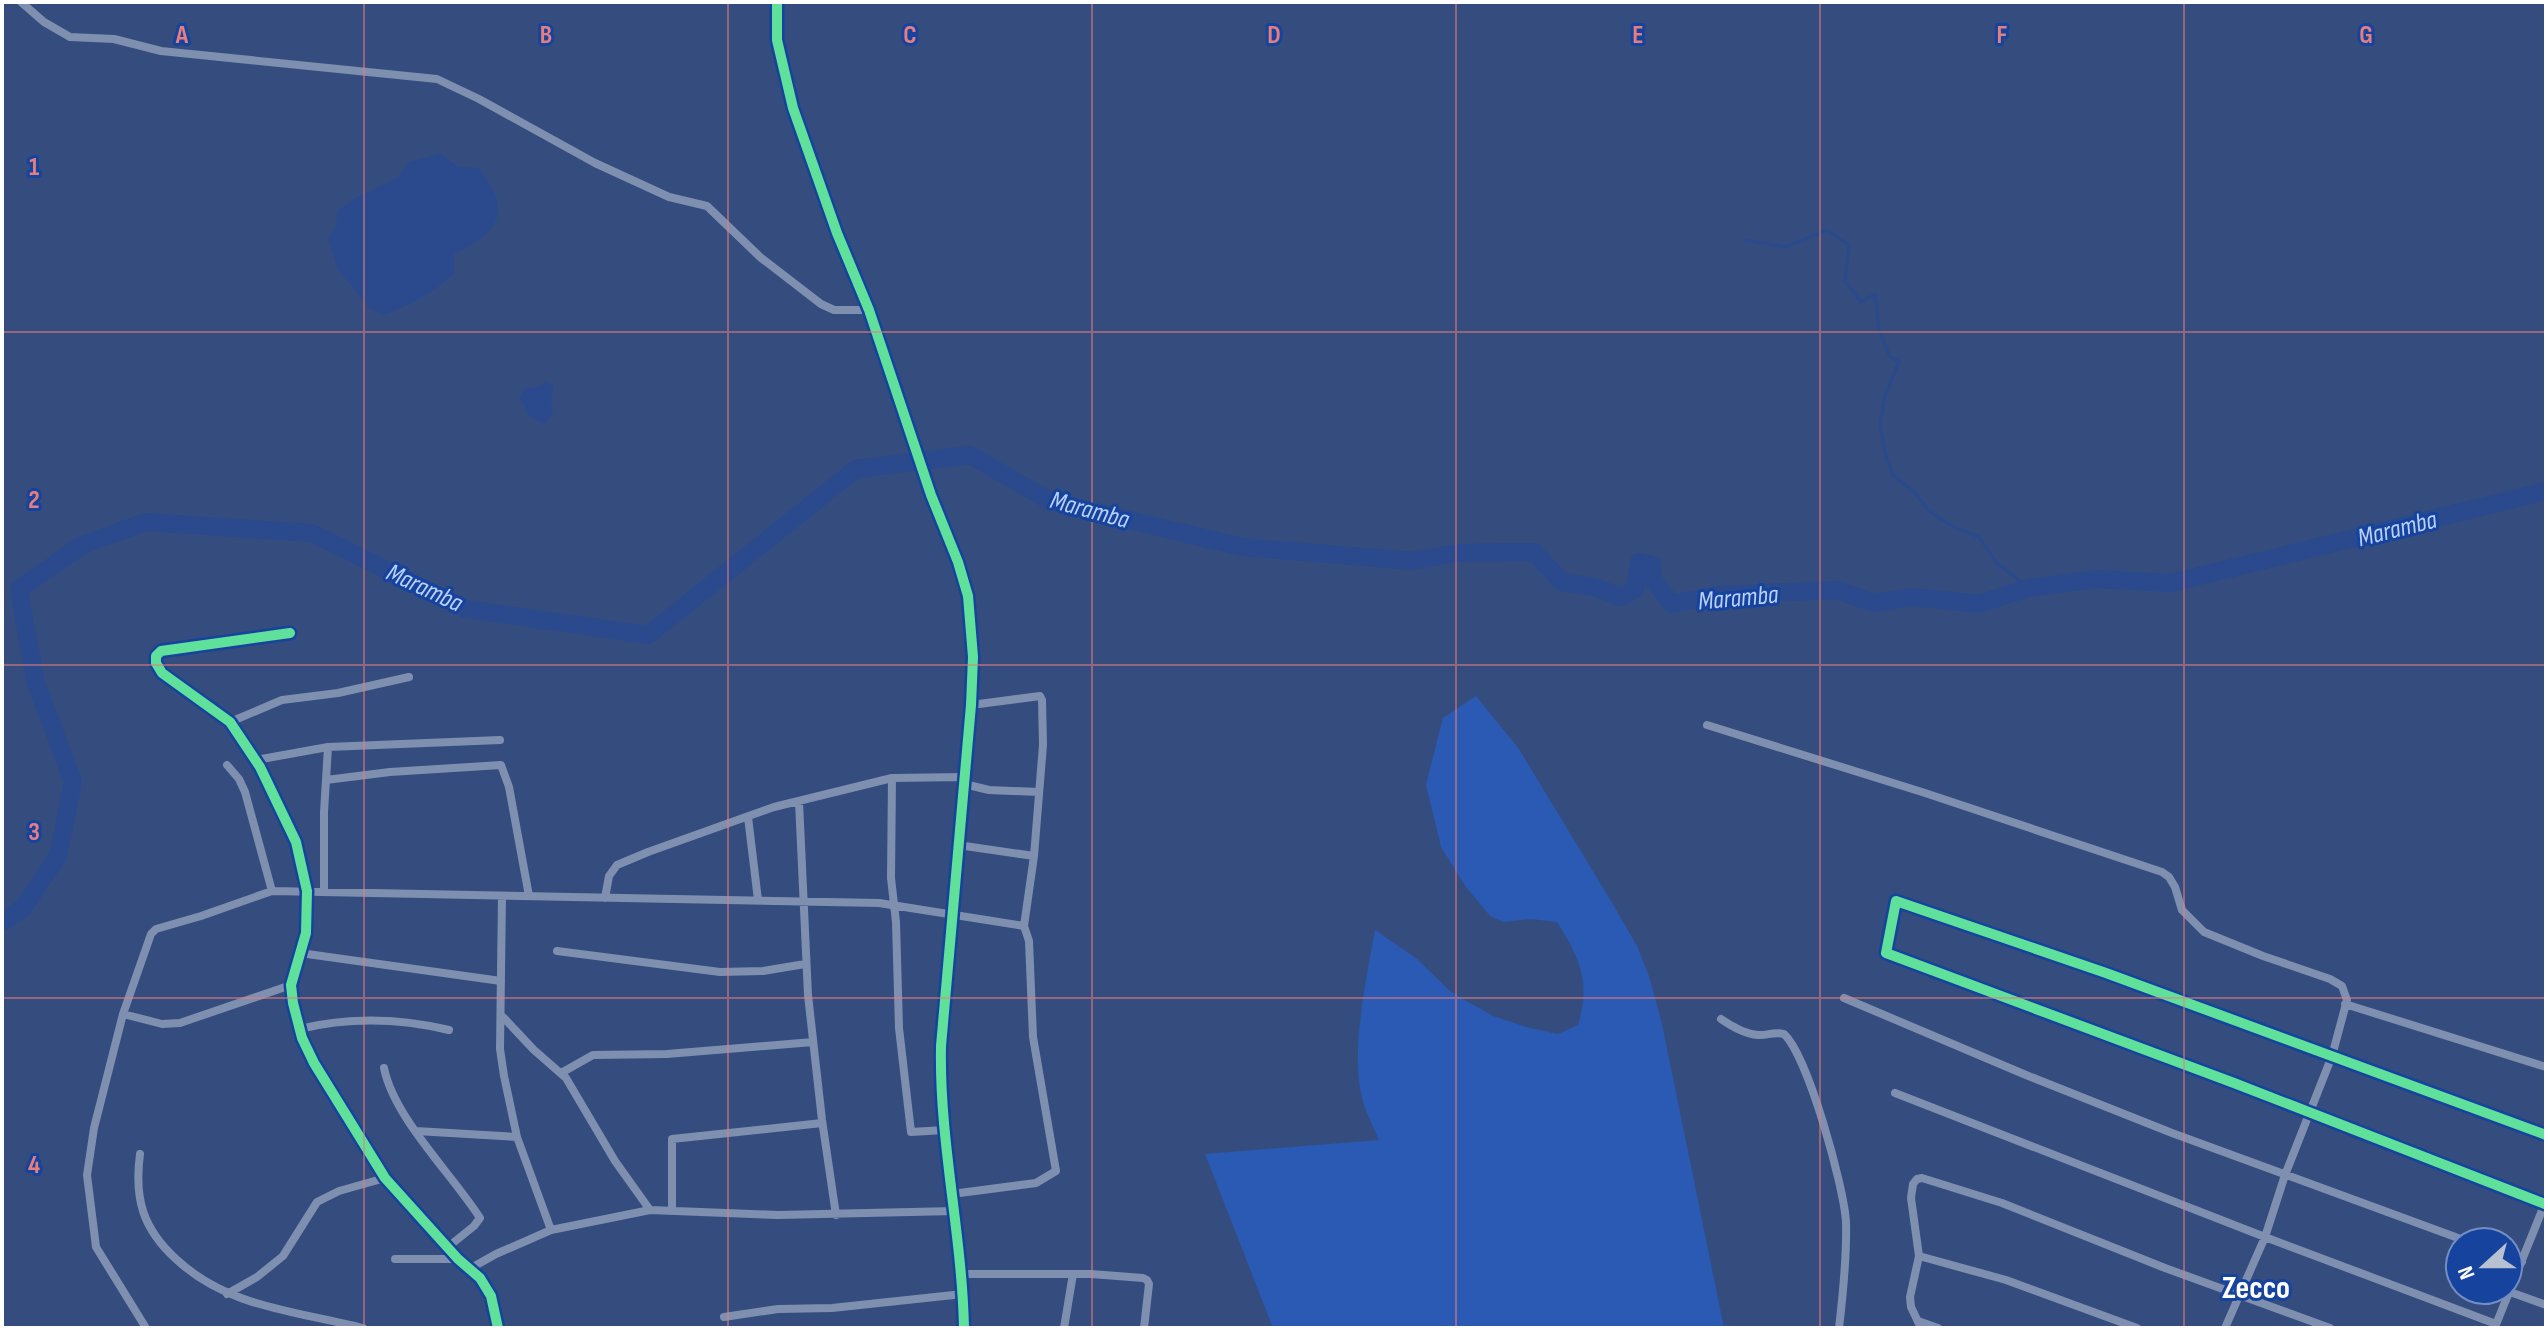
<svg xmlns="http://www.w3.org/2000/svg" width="2548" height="1330" viewBox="0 0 2548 1330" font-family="'Sofia Sans Condensed',sans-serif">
<rect width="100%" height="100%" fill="#344d7e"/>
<!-- green -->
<path fill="#2a5ab3" d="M1476 696 1519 749 1614 906 1637 946 1649 976 1662 1024 1724 1328H1273L1205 1154 1379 1140C1372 1124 1364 1110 1361 1093 1351 1047 1367 976 1375 930L1417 959 1451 992 1493 1016 1526 1027 1558 1034 1578 1025C1591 983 1580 958 1557 922L1531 919 1504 922 1490 916 1466 887 1441 847 1426 785 1443 718Z"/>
<!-- water -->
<path fill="#2a4a8d" d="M440 154 458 167 478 168C514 211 499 232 454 254V273C433 294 410 305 383 315L370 309 338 269 328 238 336 227 337 212 355 198 397 178 409 162Z
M545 381 553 385 551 404 553 413 544 424 527 414 525 406 519 399 524 389 541 386Z"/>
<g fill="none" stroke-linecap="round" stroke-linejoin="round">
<!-- stream -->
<path stroke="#2a4a8d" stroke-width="3" d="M1744 240 1786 247 1827 230 1849 245 1845 281 1861 302 1875 294 1879 330 1890 357 1899 361 1885 396 1880 425 1886 456 1893 475 1914 492 1929 511 1952 526 1979 537 1997 563 2029 588"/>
<!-- river -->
<path stroke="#2a4a8d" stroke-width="18" d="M2 922 23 908 58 856 73 782 35 680 19 589 82 545 146 522 312 533 466 609 648 635 856 469 970 455 1050 501 1242 547 1412 561 1457 553 1534 552 1562 582 1594 587 1621 597 1635 590 1639 562 1652 565 1653 580 1672 604 1717 595 1837 590 1874 603 1913 597 1978 604 2029 588 2097 579 2171 583 2546 491"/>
<!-- minor -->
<path stroke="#7f8faf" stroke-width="8" d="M21 2 44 22 70 37 114 39 161 51 437 79 479 99 595 163 669 197 707 206 760 257 821 304 834 310H869
M290 633 161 651 156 656V663L162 673 230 722 260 767 296 842 307 891 306 933 291 985 293 1003 302 1038 314 1063 385 1178 458 1259 480 1278 491 1296 498 1328
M971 705 1040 696 1042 700 1043 745 1034 856 1024 926
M230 722 282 700 338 693 409 677
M1707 725 1922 792 2162 872 2169 877 2175 887 2182 910 2204 932 2263 956 2330 979 2342 986 2347 1000 2332 1056 2285 1175 2265 1237 2225 1328
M256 760 328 747 500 740
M227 765 239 779 245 792 272 891 879 903 1024 926 1029 941 1033 1037 1056 1171 1036 1183 952 1194
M892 778 891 878 896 922 899 1028 911 1132 944 1130
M326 780 390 772 501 765 509 787 529 896
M964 784 989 790 1038 792
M799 802 808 995 822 1120 836 1215
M748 817 758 900
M958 845 1034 856
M324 891V812L328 747
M502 896 500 1049 504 1076 517 1137 551 1230
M605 898 609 876 617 865 648 852 774 807 892 778 965 777
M557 951 720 972 763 971 805 964
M300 953 501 981
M1844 998 2026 1075 2172 1133 2469 1242
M2345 1004 2546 1067
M123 1014 162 1024 180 1023 291 985
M503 1017 534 1050 566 1078 615 1161 650 1210
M1721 1019C1731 1026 1745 1034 1758 1035 1767 1036 1773 1031 1784 1034 1808 1056 1844 1187 1846 1222 1847 1256 1843 1294 1839 1328
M299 1029C349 1017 399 1018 449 1030
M384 1068C394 1118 452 1174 480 1218L474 1226 448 1247
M561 1073 593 1055 667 1054 813 1042
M1895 1093 2265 1237 2496 1324
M416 1131 517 1137
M140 1154C134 1199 143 1229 176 1259 228 1308 297 1311 363 1328
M2545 1204 2234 1083 1886 953 1896 901 2106 973 2546 1135
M672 1209V1139L822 1123
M1919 1256 2006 1280 2137 1328
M2508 1256 2522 1262
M395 1259H458
M471 1268 496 1254 551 1230 650 1210 778 1215 955 1211
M962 1274H1091L1143 1278 1147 1280 1149 1284 1144 1328
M2510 1292 2546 1305
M227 1294 257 1277 283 1256 317 1202 339 1191 385 1178
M724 1317 778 1309 832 1308 963 1294
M1918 1321 1938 1328
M2495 1327 2545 1203
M146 1328 96 1247 87 1175 94 1128 123 1014 151 934 156 929 201 916 272 891
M1064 1328 1073 1274
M1921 1328 1911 1307 1910 1297 1919 1256 1911 1198 1913 1184 1917 1179 1922 1178 2002 1203 2165 1268 2330 1328"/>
<!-- tertiary -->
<path stroke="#7f8faf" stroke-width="10" d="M777 2V40L793 108 837 233 869 310 931 495 958 562 968 596 973 657 971 705 941 1046C939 1141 962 1233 964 1328"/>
<!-- cycleway casing -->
<g stroke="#15439d" stroke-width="15">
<path id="cycleway" d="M777 2V40L793 108 837 233 869 310 931 495 958 562 968 596 973 657 971 705 941 1046C939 1141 962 1233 964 1328
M290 633 161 651 156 656V663L162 673 230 722 260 767 296 842 307 891 306 933 291 985 293 1003 302 1038 314 1063 385 1178 458 1259 480 1278 491 1296 498 1328
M2545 1204 2234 1083 1886 953 1896 901 2106 973 2546 1135"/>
</g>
<!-- cycleway -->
<use href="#cycleway" stroke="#60e19b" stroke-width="10"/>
</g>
<!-- grid -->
<path fill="none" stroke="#e67e7e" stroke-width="2" stroke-opacity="0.55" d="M364 2V1328M728 2V1328M1092 2V1328M1456 2V1328M1820 2V1328M2184 2V1328M2 332H2546M2 665H2546M2 998H2546"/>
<g text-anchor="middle" stroke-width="6" stroke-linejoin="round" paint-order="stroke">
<!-- water labels -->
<g font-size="26" font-style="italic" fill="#b9d0f9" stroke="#15439d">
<text transform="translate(1090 509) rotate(15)" y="9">Maramba</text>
<text transform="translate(2397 528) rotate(-14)" y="9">Maramba</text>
<text transform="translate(425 587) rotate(25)" y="9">Maramba</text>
<text transform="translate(1738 597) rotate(-5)" y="9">Maramba</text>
</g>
<!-- district labels -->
<g font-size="32" font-weight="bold" fill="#fff" stroke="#15439d">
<text x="2256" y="1298">Zecco</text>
</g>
</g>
<g font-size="26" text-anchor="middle" font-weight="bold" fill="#e67e7e" stroke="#15439d" stroke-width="6" stroke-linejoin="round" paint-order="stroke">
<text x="182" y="43">A</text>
<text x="546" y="43">B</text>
<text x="910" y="43">C</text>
<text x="1274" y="43">D</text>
<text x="1638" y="43">E</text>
<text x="2002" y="43">F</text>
<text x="2366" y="43">G</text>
<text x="34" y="175">1</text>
<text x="34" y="508">2</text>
<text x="34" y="840">3</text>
<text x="34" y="1173">4</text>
</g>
<!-- border -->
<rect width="2548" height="1330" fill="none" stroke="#ffffff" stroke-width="8"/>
<!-- north arrow -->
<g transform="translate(2484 1266) rotate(249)"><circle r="38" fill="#15439d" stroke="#738ec4" stroke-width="2"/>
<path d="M0-6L14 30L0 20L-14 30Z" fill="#b8c1d2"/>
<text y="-12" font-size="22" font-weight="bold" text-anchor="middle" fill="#ffffff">N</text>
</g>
</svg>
